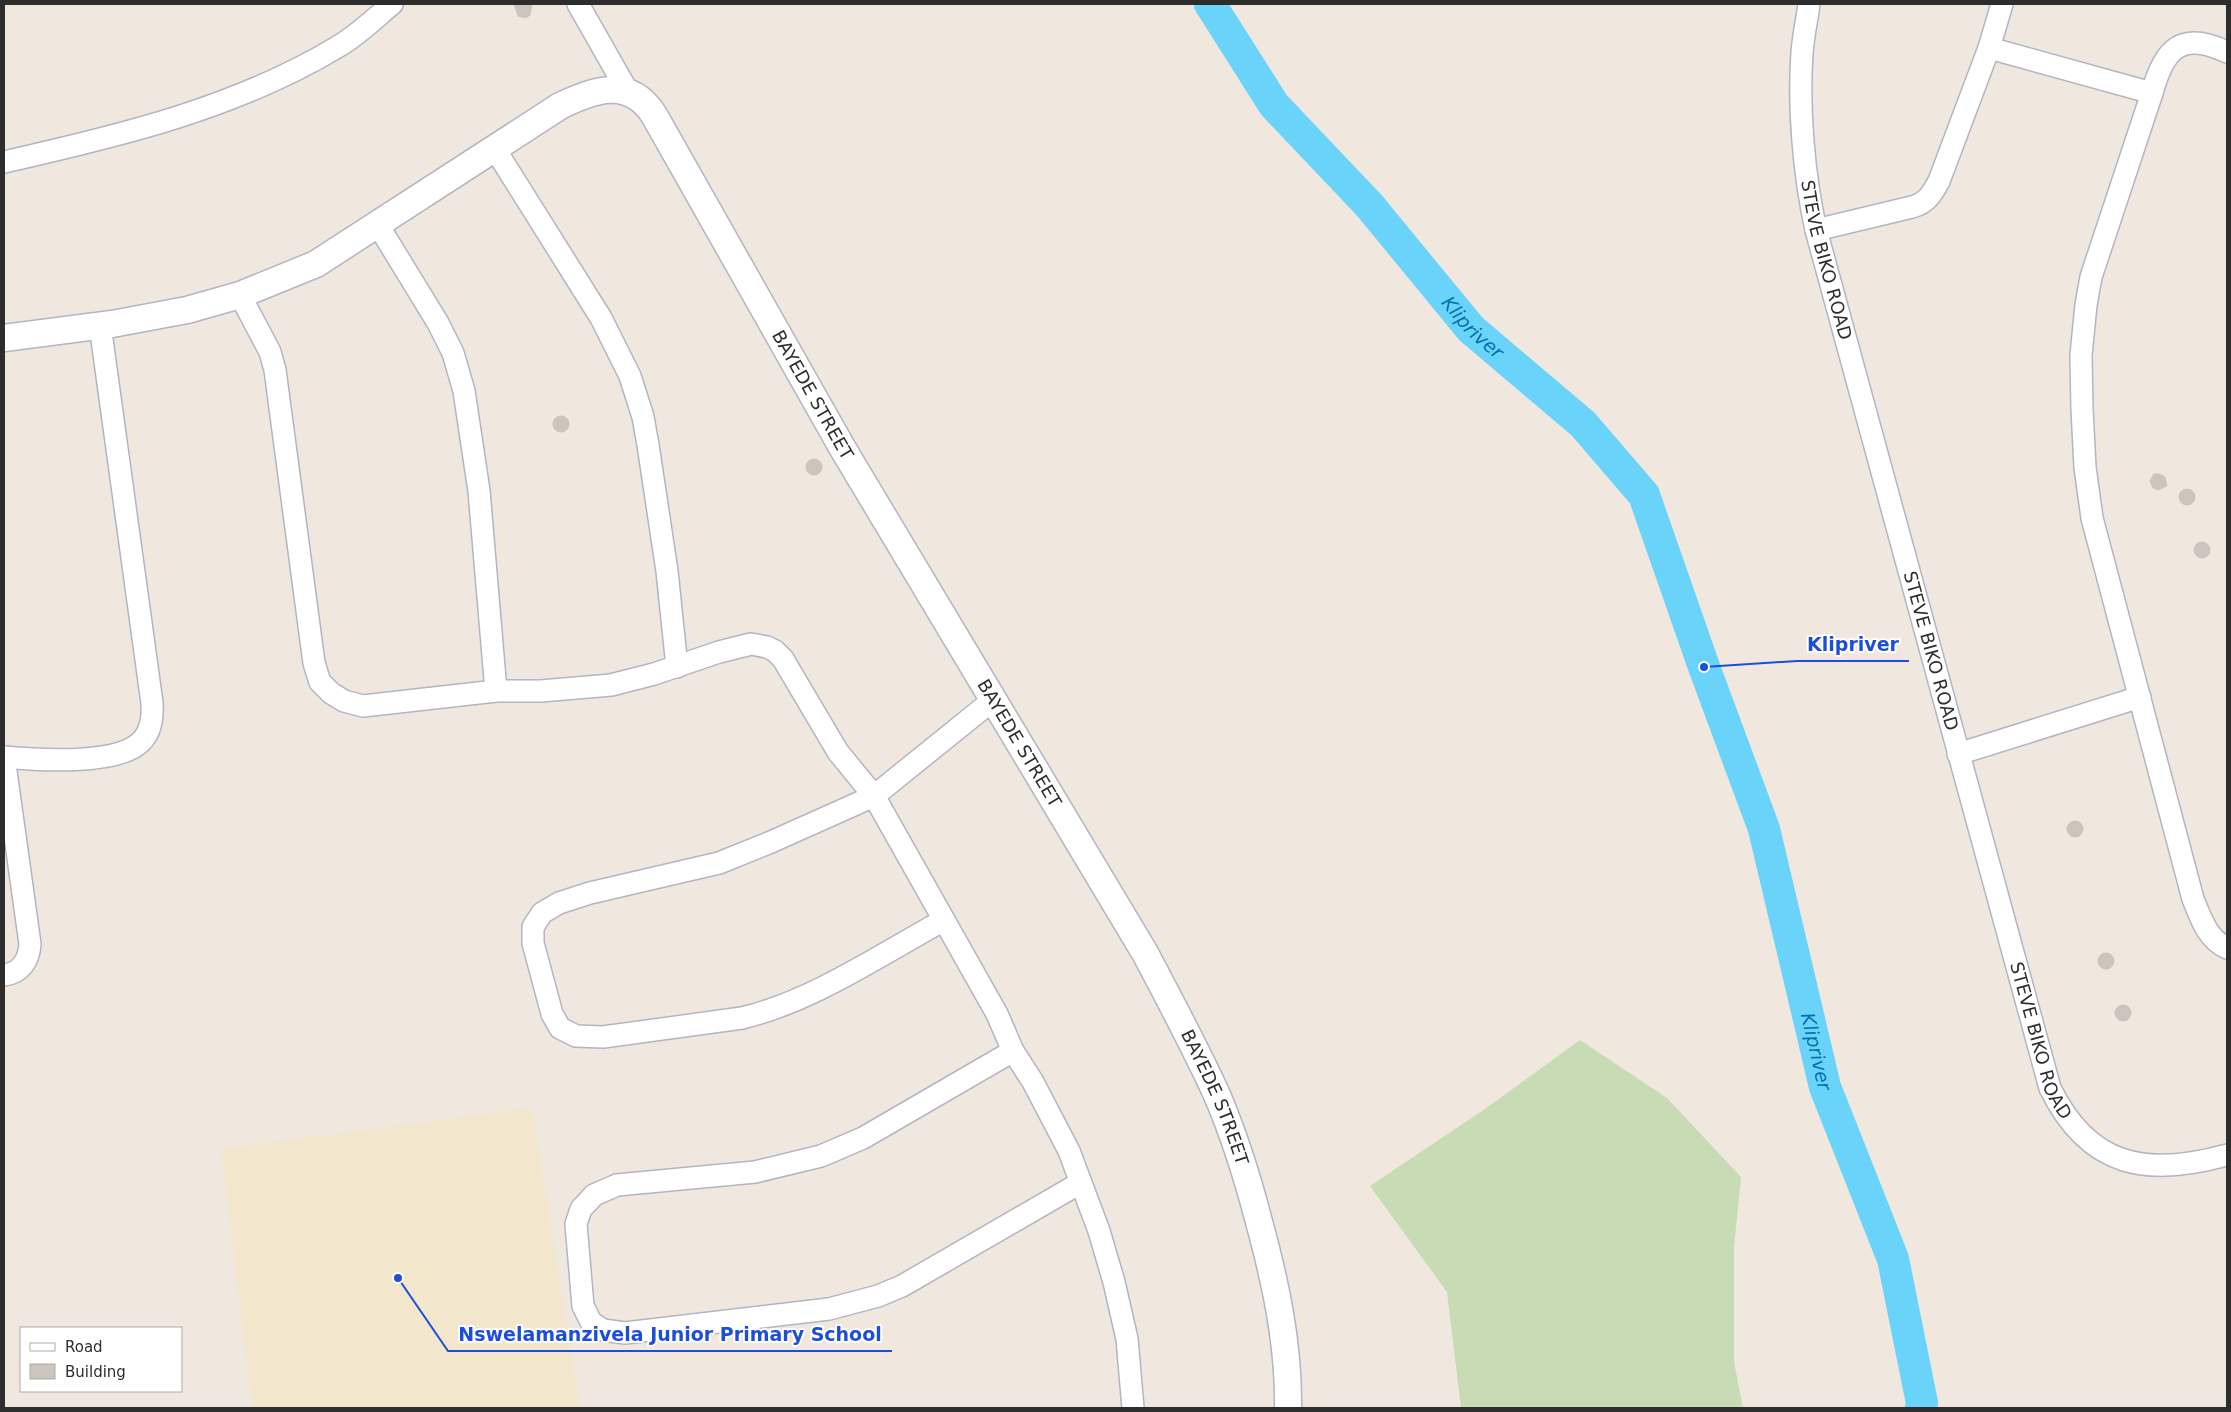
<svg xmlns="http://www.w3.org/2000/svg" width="2231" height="1412" viewBox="0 0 2231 1412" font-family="'DejaVu Sans',sans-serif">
<rect width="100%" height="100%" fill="#f0e8de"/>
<!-- education -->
<path fill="#f2e6cd" d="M532 1108 580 1408H252L221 1149Z"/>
<!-- cemetery -->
<path fill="#c7dbb4" d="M1580 1040 1667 1098 1741 1177 1734 1247V1362L1743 1408H1461L1447 1292 1370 1186 1485 1109Z"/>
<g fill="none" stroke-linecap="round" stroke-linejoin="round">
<!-- river -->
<path stroke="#69d3fa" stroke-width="32" id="s1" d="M1210 4 1274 105 1369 205 1471 329 1583 424 1644 495 1704 667 1764 829 1825 1087 1893 1259 1922 1403 1921 1408"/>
</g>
<!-- building -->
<path fill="#cbc5be" stroke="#ccc5b7" d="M514 4H532L530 15 526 18 518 16Z
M553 424a8 8 0 1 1 16 0a8 8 0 1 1-16 0Z
M806 467a8 8 0 1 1 16 0a8 8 0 1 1-16 0Z
M2154 474H2159L2165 477 2167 486 2158 490 2153 488 2150 481Z
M2179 497a8 8 0 1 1 16 0a8 8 0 1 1-16 0Z
M2194 550a8 8 0 1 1 16 0a8 8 0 1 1-16 0Z
M2067 829a8 8 0 1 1 16 0a8 8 0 1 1-16 0Z
M2098 961a8 8 0 1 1 16 0a8 8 0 1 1-16 0Z
M2115 1013a8 8 0 1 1 16 0a8 8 0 1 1-16 0Z"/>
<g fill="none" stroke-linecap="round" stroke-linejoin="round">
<!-- minor casing -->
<g stroke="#b2b5c2" stroke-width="24">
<g id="minor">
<path d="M578 4 628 92"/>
<path id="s2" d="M1809 4C1807 20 1803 37 1802 53 1798 108 1804 176 1816 230L2050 1088C2089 1168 2147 1177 2227 1155"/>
<path d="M1989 48 2152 93C2164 49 2181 30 2227 52"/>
<path d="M2152 93 2091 277 2086 305 2081 355 2082 409 2085 467 2092 518 2193 899C2201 918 2207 939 2227 948"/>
<path d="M495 149 601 318 630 376 643 417 648 445 667 571 677 667"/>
<path d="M4 162C119 136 237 108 339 46 358 35 375 18 392 4"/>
<path d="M378 225 438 323 453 353 464 391 479 491 496 691"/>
<path d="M1816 230 1912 207C1927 203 1932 194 1939 181L1989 48 2002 4"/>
<path d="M240 295 270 352 275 370 314 663 320 682 331 693 344 701 363 706 496 691H541L611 685 654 674 719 652 751 644 767 647 775 651 783 659 838 752 874 796 997 1014 1013 1051 1033 1082 1069 1151 1099 1231 1114 1282 1127 1339 1133 1408"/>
<path d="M1958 754 2140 697"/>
<path d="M4 757C37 760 110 765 137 745 151 735 153 719 152 703L100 325"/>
<path d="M4 757 30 944C29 960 21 973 4 975"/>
<path d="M944 920C880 955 813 1001 742 1018L603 1037 576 1036 560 1028 552 1014 533 943V927L542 913 559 903 590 893 719 863 771 842 874 796 993 700"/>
<path d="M1013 1051 863 1138 821 1156 755 1172 617 1185 594 1195 581 1209 576 1224 583 1306 591 1322 603 1330 625 1333 829 1309 878 1296 902 1286 1080 1183"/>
</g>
</g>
<!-- tertiary casing -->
<g stroke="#b2b5c2" stroke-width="29">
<g id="tertiary">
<path id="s3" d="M4 338 112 324 187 310 240 295 316 264 560 106C593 90 629 76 654 115L843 449 1145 953C1170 1000 1195 1047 1217 1095 1234 1135 1247 1176 1258 1218 1275 1280 1289 1343 1288 1408"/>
</g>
</g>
<!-- minor -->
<use href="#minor" stroke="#fff" stroke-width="21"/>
<!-- tertiary -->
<use href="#tertiary" stroke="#fff" stroke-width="26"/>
</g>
<g text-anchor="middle" stroke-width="4" stroke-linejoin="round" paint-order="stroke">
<!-- street labels -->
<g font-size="18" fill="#2d2d2d" stroke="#fff">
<text dy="6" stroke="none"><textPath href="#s2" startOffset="259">STEVE BIKO ROAD</textPath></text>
<text dy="6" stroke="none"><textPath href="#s3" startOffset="1041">BAYEDE STREET</textPath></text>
<text dy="6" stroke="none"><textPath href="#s2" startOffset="664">STEVE BIKO ROAD</textPath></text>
<text dy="6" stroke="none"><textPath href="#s3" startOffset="1446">BAYEDE STREET</textPath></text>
<text dy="6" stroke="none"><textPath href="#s2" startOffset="1069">STEVE BIKO ROAD</textPath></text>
<text dy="6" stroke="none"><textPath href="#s3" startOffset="1851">BAYEDE STREET</textPath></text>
</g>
<!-- water labels -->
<g font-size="19" font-style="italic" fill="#0071ae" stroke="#fff">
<text dy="7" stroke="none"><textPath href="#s1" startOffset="418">Klipriver</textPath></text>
<text dy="7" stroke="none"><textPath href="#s1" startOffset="1242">Klipriver</textPath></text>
</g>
</g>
<!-- callouts -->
<path fill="none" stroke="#1d4ed8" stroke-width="2" d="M1704 667L1797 661H1909M398 1278L448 1351H892"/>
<g fill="#1d4ed8" stroke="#fff" stroke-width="2">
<circle cx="1704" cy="667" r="5"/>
<circle cx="398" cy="1278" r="5"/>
</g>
<g font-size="19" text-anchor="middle" font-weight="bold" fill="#1d4ed8" stroke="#fff" stroke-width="4" stroke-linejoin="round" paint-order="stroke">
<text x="1853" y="651">Klipriver</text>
<text x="670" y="1341">Nswelamanzivela Junior Primary School</text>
</g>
<!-- border -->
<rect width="2231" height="1412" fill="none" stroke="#2d2d2d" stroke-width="10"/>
<!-- legend -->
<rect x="20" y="1327" width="162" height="65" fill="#ffffff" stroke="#ababab"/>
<rect x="30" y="1343" width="25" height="8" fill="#ffffff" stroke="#ababab"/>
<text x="65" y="1352" font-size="15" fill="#2d2d2d">Road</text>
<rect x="30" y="1364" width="25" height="15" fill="#cbc5be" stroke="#ababab"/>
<text x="65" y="1377" font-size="15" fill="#2d2d2d">Building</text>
</svg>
